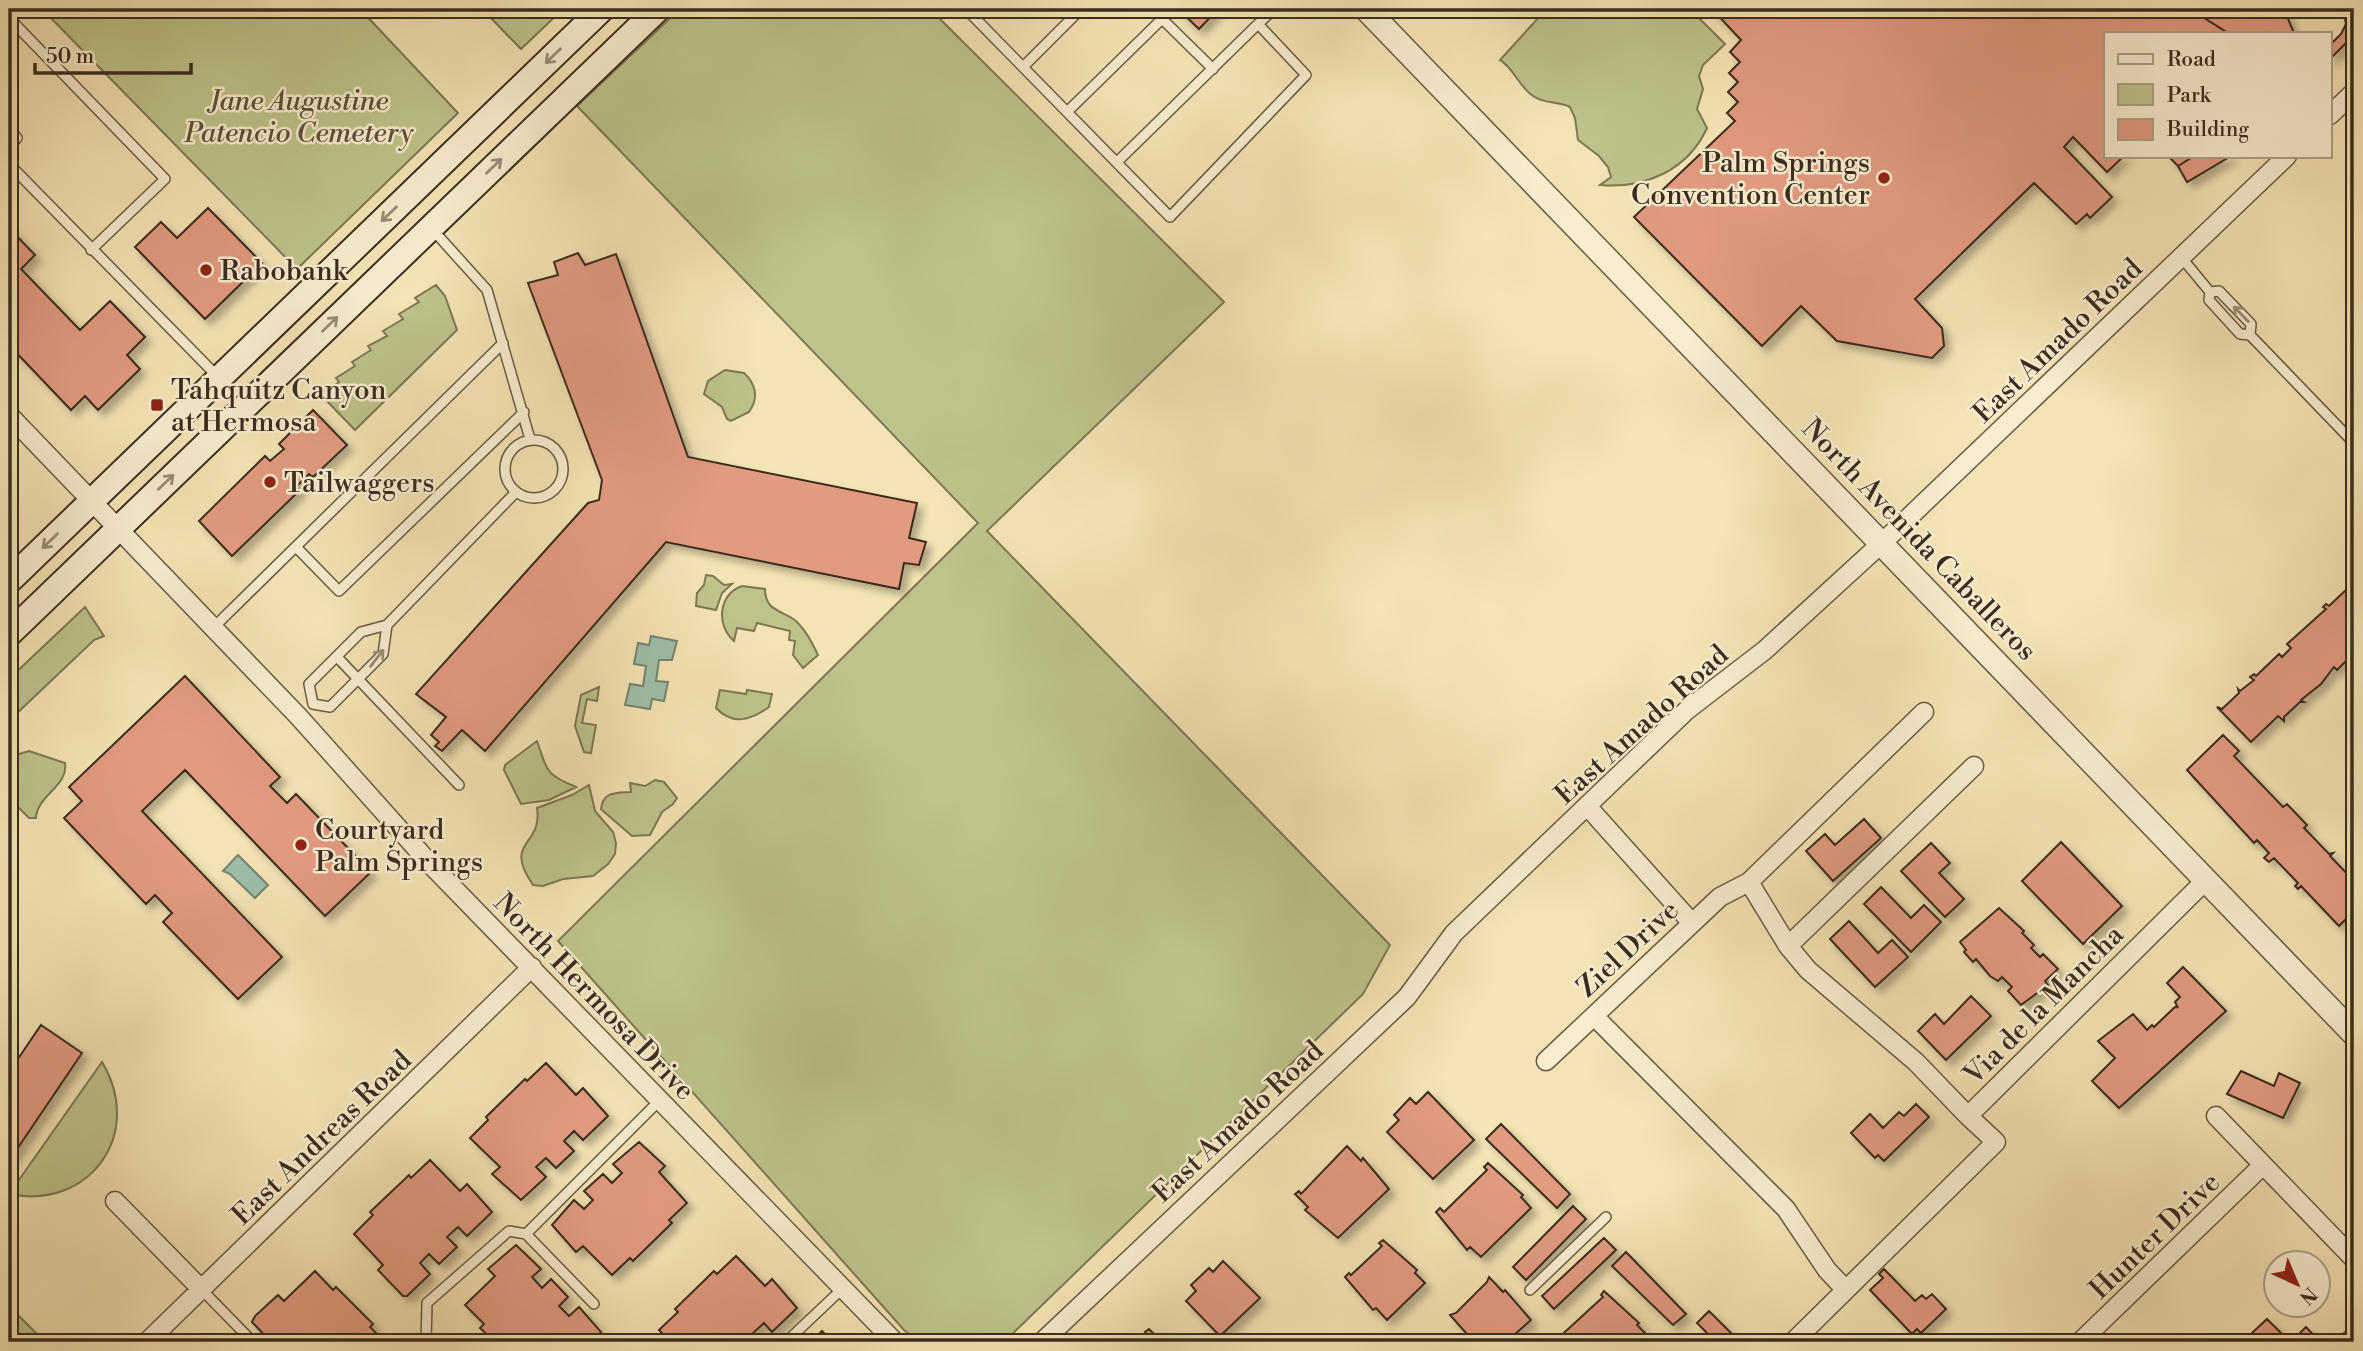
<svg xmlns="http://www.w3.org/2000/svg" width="2363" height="1351" viewBox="0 0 2363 1351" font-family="'Libre Bodoni',serif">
<defs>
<filter id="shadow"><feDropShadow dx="6" dy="6" stdDeviation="3.5" flood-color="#0004"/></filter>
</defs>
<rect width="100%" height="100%" fill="#f4e4b5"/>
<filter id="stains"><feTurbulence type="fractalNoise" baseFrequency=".00286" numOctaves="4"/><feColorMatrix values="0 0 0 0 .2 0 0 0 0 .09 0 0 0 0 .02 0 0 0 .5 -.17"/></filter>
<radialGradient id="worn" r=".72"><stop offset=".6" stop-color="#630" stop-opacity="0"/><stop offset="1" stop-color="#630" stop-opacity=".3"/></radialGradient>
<!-- green -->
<path fill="#bec38b" stroke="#7c7854" stroke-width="2" d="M42 9H360L458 113 297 269Z
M482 9H563L521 49Z
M680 9H930L1224 302 987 531 1390 945 1363 994 1004 1342H919L904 1330 558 941 978 523 577 106Z
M1553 9H1690L1725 44 1703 65 1699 76 1703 89 1697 109 1707 128C1688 170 1645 189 1600 185L1611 177 1608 167 1599 156 1578 140 1575 118 1570 107C1558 101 1544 104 1533 96 1519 87 1513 67 1500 60L1540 16Z
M436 285 445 296 457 330 355 430 320 394 339 382 336 378 355 366 352 362 371 350 368 346 387 336 383 331 403 319 399 314 419 302 415 298Z
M725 370 744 373C756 384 759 398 749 412L731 421 727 419 722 407 704 394 708 381Z
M706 575 713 576 724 585 732 584 722 593 716 610 696 606 697 593 704 585Z
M742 586 765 589C765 613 785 610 797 622 807 632 812 643 818 655L803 668 793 655 795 641 789 640 790 631 757 623 754 631 737 628 734 641C716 626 718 594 742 586Z
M85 607 104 636 94 640 13 717 9 712V679Z
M599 687 597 701 587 699 582 723 596 725 591 753 584 752 575 726 581 695Z
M720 690 746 694 747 690 772 694 769 707C751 720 733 726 716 708Z
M537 741C548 772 545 774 576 787L549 800 521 804 504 770 505 765Z
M29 751 65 763C69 786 37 795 36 818H29L9 798V764L19 754Z
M655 780 664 782 677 798 673 804 662 812 650 835 632 836 601 809C603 791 617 793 631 792L630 783 645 786Z
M589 785 595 811 613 832 616 843 615 854 608 864 593 876 563 879 543 886 533 885C502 839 543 848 537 808L572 795Z
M102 1062C145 1133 90 1211 9 1194Z
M9 1306 45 1342H9Z"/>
<!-- water -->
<path fill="#9dbfa8" stroke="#758471" stroke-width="2" d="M651 636 677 641 672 660H659L656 681 668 682 664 701 652 699 650 709 625 705 630 684 643 686 646 666 634 664 638 643 649 645Z
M238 855 268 885 255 898 230 874 223 871Z"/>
<!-- building -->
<path fill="#e29a81" stroke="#3a2c1e" stroke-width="2" filter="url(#shadow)" d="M1178 9H1218L1199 29Z
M1712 9H2190L2228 33H2106V156H2124L2107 172 2073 137 2064 147 2112 197 2090 218 2087 214 2076 224 2034 183 1915 299 1942 328 1944 346 1932 358 1837 341 1801 306 1762 346 1634 217 1735 121 1727 113 1738 102 1728 92 1738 82 1729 73 1740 62 1730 52 1741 40Z
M2190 9H2284L2294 33H2228Z
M2343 9H2354V35L2330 59V45L2341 34 2346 24Z
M2168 156H2194L2178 166Z
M2194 156H2231L2187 182 2178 166Z
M208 208 262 263 205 319 135 247 161 222 177 238Z
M9 228 35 255 21 269 80 330 110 301 145 337 127 355 140 369 98 410 85 396 71 410 9 345Z
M578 253 585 265 616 254 688 457 917 503 909 538 926 542 919 565 904 563 899 589 666 542 485 751 462 730 442 751 435 746 439 742 431 735 446 717 416 694 588 503 599 500 602 480 528 283 558 275 554 262Z
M313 410 347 445 313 477 309 474 296 487 300 490 232 556 199 521 265 456 270 461 284 449 279 444Z
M2348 588 2354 595V641L2351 644 2354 653 2337 670 2334 667 2321 684 2301 700 2304 702H2300L2284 717V721L2278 716 2251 742 2217 707 2222 709 2239 693 2238 689 2240 691 2254 680 2250 677 2254 674 2256 676 2279 654 2282 657 2291 648 2287 644 2326 609 2323 607 2326 604 2329 606Z
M185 676 280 777 270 786 287 803 296 794 371 872 325 916 185 770 142 811 282 957 238 999 163 922 172 913 155 895 146 904 64 818 82 801 69 787Z
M2223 735 2239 751 2234 756 2283 807 2287 804 2307 825 2304 828 2329 854 2333 853 2330 856 2354 881V911L2339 926 2301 886 2298 889 2295 886 2298 883 2274 858 2269 862 2264 858 2269 853 2257 840 2254 843 2187 770Z
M1864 819 1881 838 1833 881 1806 851 1825 834 1835 845Z
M2061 842 2122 906 2083 944 2022 881Z
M1931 843 1950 863 1939 873 1964 899 1945 917 1901 871Z
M1881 887 1911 918 1924 905 1941 922 1911 952 1864 904Z
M1999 908 2024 931 2022 933 2034 945 2031 948 2040 957 2043 954 2058 969 2045 981 2048 985 2021 1005 2008 991 2012 987 2002 977 1998 981 1990 976 1976 959 1973 962 1964 952 1966 950 1960 942Z
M1849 921 1878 953 1892 940 1908 957 1875 987 1830 939Z
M2183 967 2226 1011 2119 1108 2092 1081 2115 1058 2098 1041 2133 1014 2147 1030 2152 1025 2154 1027 2176 1006 2178 1008 2175 1002 2180 997 2167 983Z
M1971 996 1991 1016 1946 1060 1918 1031 1935 1014 1944 1024Z
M41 1025 82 1053 9 1161V1072Z
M546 1063 576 1095 583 1088 608 1116 583 1140 574 1131 564 1141 574 1151 556 1168 546 1158 536 1167 546 1177 521 1200 492 1174 500 1167 470 1138 488 1120 486 1117 525 1079 527 1081Z
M2241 1071 2274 1086 2279 1073 2300 1083 2283 1118 2227 1094Z
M1428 1092 1474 1140 1433 1179 1387 1132 1399 1120 1394 1115 1410 1098 1416 1104Z
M1916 1104 1929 1117 1884 1161 1878 1155 1875 1158 1851 1133 1870 1114 1883 1128 1899 1112 1904 1116Z
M1501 1124 1570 1194 1557 1208 1486 1139Z
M639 1142 665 1166 659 1172 687 1203 669 1220 672 1223 633 1261 630 1258 612 1275 583 1246 576 1252 552 1225 574 1200 584 1209 593 1200 584 1191 603 1174 612 1183 622 1173 613 1164Z
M1347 1146 1361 1161 1363 1158 1389 1189 1338 1238 1305 1210 1308 1207 1295 1194 1299 1191 1301 1194Z
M430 1160 460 1191 467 1184 492 1212 467 1236 458 1227 447 1237 457 1247 439 1264 429 1254 420 1263 430 1274 407 1296H403L378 1270 383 1265 354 1234 373 1215 370 1212 409 1175 411 1178Z
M1488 1163 1523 1195 1521 1197 1531 1208 1481 1257 1470 1247 1467 1250 1436 1212 1440 1208 1444 1212 1487 1170 1484 1167Z
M1573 1206 1586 1219 1526 1280 1513 1267Z
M1604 1238 1616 1250 1554 1309 1542 1296Z
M1383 1240 1417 1270 1415 1273 1425 1283 1387 1320 1376 1308 1373 1310 1345 1277 1349 1273 1351 1275 1382 1246 1379 1243Z
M516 1245 541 1269 532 1277 542 1288 551 1279 568 1297 559 1306 569 1316 579 1307 601 1332 593 1342H495L480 1328 484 1324 465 1305 495 1276 488 1269Z
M1626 1252 1686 1314 1673 1325 1612 1266Z
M736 1256 765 1286 772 1279 797 1308 772 1332 764 1323 753 1333 762 1342H671L659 1330 678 1312 675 1309 714 1271 717 1274Z
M1223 1261 1260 1298 1220 1336 1186 1301 1196 1291 1191 1285 1209 1268 1213 1272Z
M1884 1269 1915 1301 1922 1295 1926 1299 1932 1294 1946 1309 1921 1333 1917 1329 1912 1334 1870 1290 1883 1278 1879 1274Z
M315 1271 333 1290 336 1287 373 1324 370 1327 385 1342H291L285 1336 279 1342H271L252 1322 255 1316 278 1295 284 1301Z
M1489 1277 1503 1292 1505 1290 1531 1320 1506 1342H1474L1450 1315 1456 1313 1487 1282Z
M1604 1291 1639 1323 1637 1325 1647 1335 1638 1342H1554L1603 1297 1601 1295Z
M1709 1311 1740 1342H1716L1697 1323Z
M2267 1319 2290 1342H2261L2252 1333Z
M2306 1327 2320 1342H2291Z
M1149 1329 1162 1342H1141L1148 1336 1145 1332Z
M822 1331 833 1342H807H811Z"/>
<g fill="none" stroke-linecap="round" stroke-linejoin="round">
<!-- service casing -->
<g stroke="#685a44" stroke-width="12">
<path id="service" d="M966 9 1170 217 1306 75 1258 24 1274 9
M1152 9 1213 69
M9 18 165 179 91 250
M1023 67 1081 9
M1067 112 1162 19
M9 129 17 138 9 147
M1117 162 1258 24
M9 164 218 377
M433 230 487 290 530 439
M2181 257 2210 292 2209 300 2240 334 2250 335 2251 324 2219 291 2210 292
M2250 335 2354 443
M505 469a29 29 0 1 1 58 0a29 29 0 1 1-58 0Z
M296 547 339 591 524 412
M212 629 503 343
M337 657 459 785
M313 704 309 684 361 632 387 625 516 492
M313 704 330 707 383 654 387 625
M526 1234 594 1304
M202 1290 253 1342
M1530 1290 1606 1217
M426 1342 427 1303 509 1231 526 1234 660 1100
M786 1342 841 1290"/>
</g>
<!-- minor casing -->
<g stroke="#685a44" stroke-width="21">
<path id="minor" d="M2330 115 2354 92
M9 415 299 717 433 867 895 1342
M1924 712 1749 882 1788 946 1808 970 1916 1062 1968 1116
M1587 806 1692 923
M1788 946 1974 766
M1594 1016 1786 1209 1827 1270 1846 1290
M1546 1061 1720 897 1749 882
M2216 1116 2354 1259
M115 1201 202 1290
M147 1342 532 967
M1042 1342 1407 997 1454 933 1687 710 1765 650 1883 542 2287 156
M1793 1342 1996 1142 1968 1116 2206 880
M2080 1342 2263 1165
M2348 1342 2354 1337"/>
</g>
<!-- tertiary casing -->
<g stroke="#685a44" stroke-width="26">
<path id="tertiary" d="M1366 9 2354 1034"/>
</g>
<!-- secondary casing -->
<g stroke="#3a2c1e" stroke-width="28">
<path id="secondary" d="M9 581 602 9
M9 634 658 9"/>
</g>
<!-- service -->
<use href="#service" stroke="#f8edcf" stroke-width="9"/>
<!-- minor -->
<use href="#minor" stroke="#f8edcf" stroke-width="18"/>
<!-- tertiary -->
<use href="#tertiary" stroke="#f8edcf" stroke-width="23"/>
<!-- secondary -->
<use href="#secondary" stroke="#f8edcf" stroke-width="24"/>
</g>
<!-- one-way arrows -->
<defs><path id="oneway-shaft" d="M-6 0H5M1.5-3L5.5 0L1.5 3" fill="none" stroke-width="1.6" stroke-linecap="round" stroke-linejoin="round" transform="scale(1.75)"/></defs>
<g stroke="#998c76">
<use href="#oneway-shaft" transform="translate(553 56) rotate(136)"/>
<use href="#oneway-shaft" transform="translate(494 166) rotate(-44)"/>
<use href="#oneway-shaft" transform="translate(389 214) rotate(136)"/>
<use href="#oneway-shaft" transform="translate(2241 314) rotate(-134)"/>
<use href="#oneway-shaft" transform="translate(330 324) rotate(-44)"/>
<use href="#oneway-shaft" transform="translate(166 482) rotate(-44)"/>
<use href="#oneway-shaft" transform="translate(50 541) rotate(136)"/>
<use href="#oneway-shaft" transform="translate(377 658) rotate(-52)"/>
</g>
<!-- markers -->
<g fill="#8f2418" stroke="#f8edcf" stroke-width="2.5">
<circle cx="1884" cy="178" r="7"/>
<circle cx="206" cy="270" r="7"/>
<rect x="150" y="398" width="14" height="14" rx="3.5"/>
<circle cx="270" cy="482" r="7"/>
<circle cx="301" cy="845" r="7"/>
</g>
<g text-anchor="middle" stroke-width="5" stroke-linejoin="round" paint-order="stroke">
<!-- park labels -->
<g font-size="28" font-style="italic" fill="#5b5239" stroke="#f8edcf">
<text x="299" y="110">Jane Augustine<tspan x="299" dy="32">Patencio Cemetery</tspan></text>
</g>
<!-- poi labels -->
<g font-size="28" fill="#3a2c1e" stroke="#f8edcf" text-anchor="start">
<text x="1870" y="172" text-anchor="end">Palm Springs<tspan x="1870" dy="32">Convention Center</tspan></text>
<text x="220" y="280">Rabobank</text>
<text x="171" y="399">Tahquitz Canyon<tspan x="171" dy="32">at Hermosa</tspan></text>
<text x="284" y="492">Tailwaggers</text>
<text x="315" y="839">Courtyard<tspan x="315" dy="32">Palm Springs</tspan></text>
</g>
<!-- street labels -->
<g font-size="28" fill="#3a2c1e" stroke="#f8edcf">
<text transform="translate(2057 340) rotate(-44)" y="10">East Amado Road</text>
<text transform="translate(1920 539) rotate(46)" y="10">North Avenida Caballeros</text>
<text transform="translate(1641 724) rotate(-42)" y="10">East Amado Road</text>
<text transform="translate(1627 948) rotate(-43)" y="10">Ziel Drive</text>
<text transform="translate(595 996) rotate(46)" y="10">North Hermosa Drive</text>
<text transform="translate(2043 1004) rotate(-45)" y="10">Via de la Mancha</text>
<text transform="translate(1237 1121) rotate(-43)" y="10">East Amado Road</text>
<text transform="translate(321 1137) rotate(-44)" y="10">East Andreas Road</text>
<text transform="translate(2154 1235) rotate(-44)" y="10">Hunter Drive</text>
</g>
</g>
<!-- margin -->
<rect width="2363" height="1351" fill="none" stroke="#f4e4b5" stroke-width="35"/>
<rect x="10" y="10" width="2342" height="1330" fill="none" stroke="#3a2c1e" stroke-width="3.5"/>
<rect x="18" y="18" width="2328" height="1316" fill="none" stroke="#3a2c1e" stroke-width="2"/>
<!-- legend -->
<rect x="2104" y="32" width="228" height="126" fill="#f8edcf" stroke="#aca088" stroke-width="2"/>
<rect x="2118" y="54" width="35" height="10" fill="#f8edcf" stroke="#aca088" stroke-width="2"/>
<text x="2167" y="66" font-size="21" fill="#3a2c1e">Road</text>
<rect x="2118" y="84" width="35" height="21" fill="#bec38b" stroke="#aca088" stroke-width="2"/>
<text x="2167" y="102" font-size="21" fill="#3a2c1e">Park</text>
<rect x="2118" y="119" width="35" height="21" fill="#e29a81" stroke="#aca088" stroke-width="2"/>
<text x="2167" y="136" font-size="21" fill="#3a2c1e">Building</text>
<!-- north arrow -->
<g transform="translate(2297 1284) rotate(136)"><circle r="33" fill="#f8edcf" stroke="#aca088" stroke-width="2"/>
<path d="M0-5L12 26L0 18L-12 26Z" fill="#8f2418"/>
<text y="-10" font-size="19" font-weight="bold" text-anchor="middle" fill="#3a2c1e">N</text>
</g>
<!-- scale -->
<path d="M35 63v10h156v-10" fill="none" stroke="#3a2c1e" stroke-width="3.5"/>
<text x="46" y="63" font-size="21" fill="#3a2c1e" stroke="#f8edcf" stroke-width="5" paint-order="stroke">50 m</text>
<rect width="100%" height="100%" filter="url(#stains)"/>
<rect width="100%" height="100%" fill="url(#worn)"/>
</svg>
